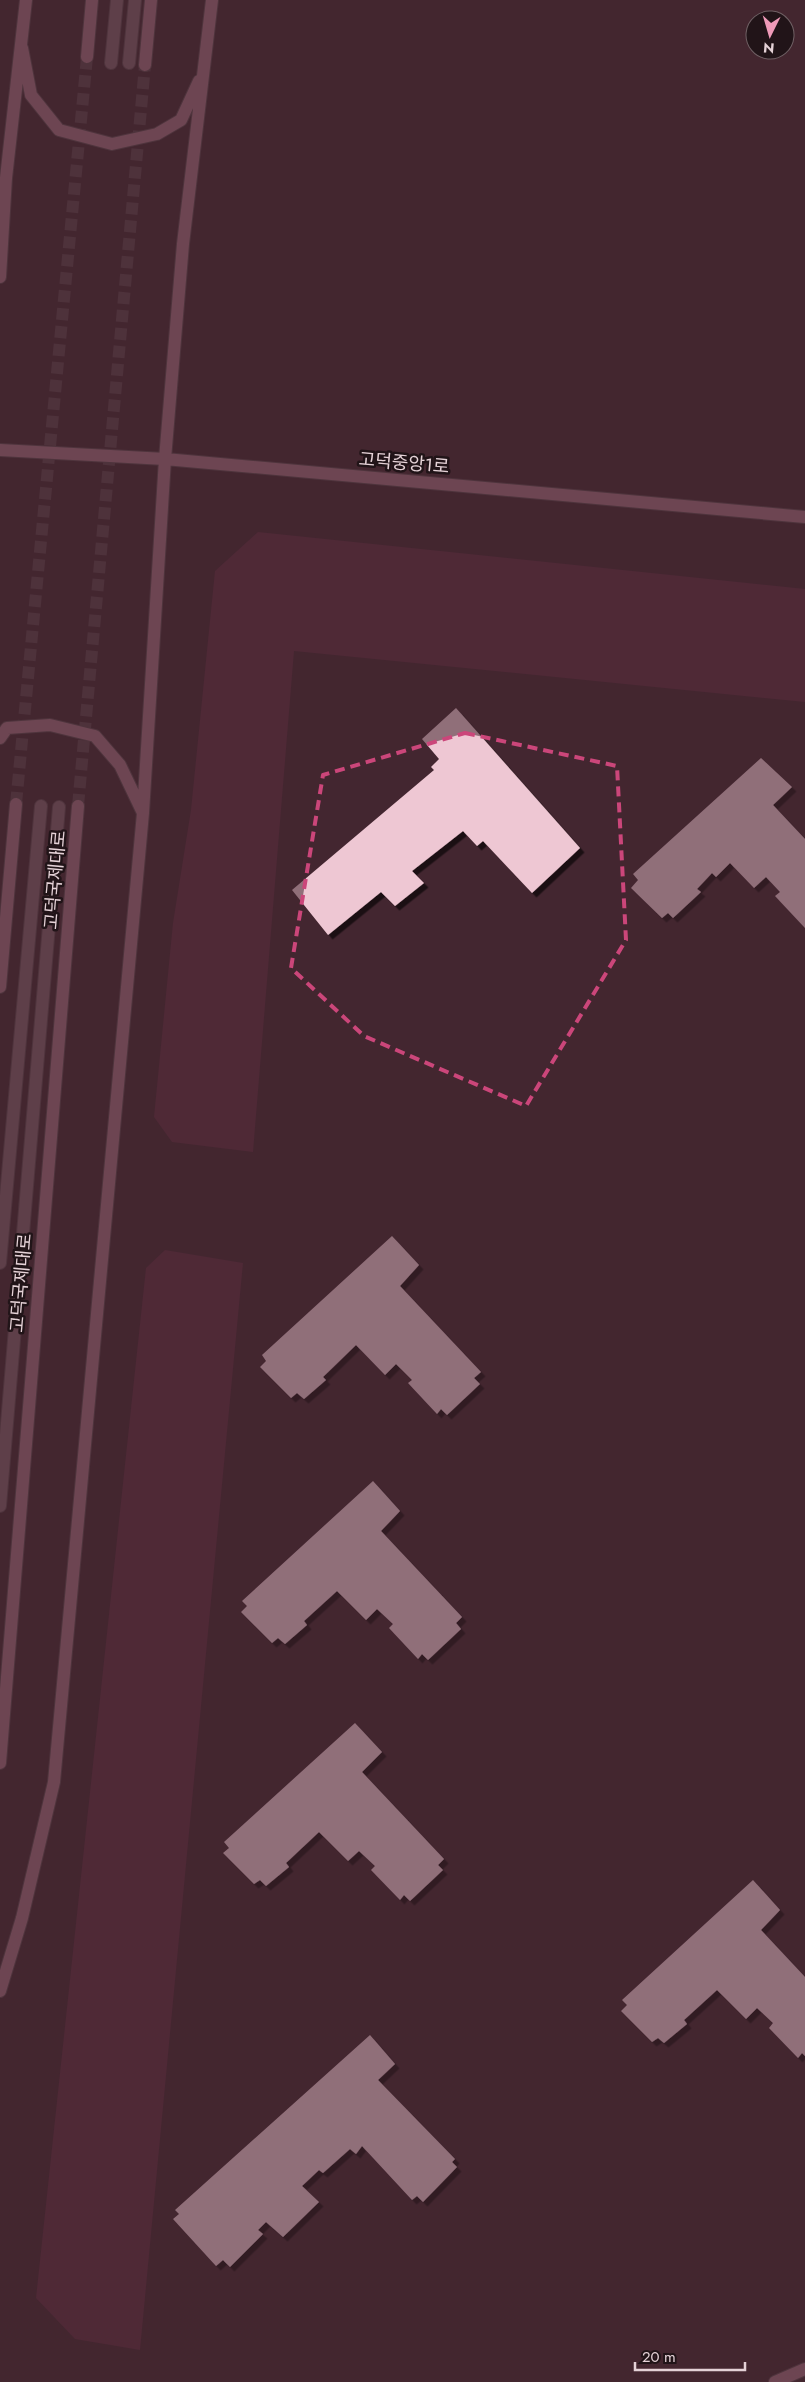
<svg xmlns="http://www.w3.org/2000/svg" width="805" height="2382" viewBox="0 0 805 2382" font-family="Jost,'Noto Sans KR',sans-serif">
<defs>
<filter id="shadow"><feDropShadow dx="4.5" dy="4.5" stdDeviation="0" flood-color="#0009"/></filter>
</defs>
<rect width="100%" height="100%" fill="#432630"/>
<!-- green -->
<path fill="#5d2d3f" d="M258 532 805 589V702L294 651 253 1152 172 1142 154 1117 173 923 191 810 215 571Z
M165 1250 243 1263 140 2350 75 2339 36 2298 146 1268Z"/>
<!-- building -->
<path fill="#eec7d3" filter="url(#shadow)" d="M456 708 580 848 532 893 483 841 477 846 463 831 412 871 424 883 395 906 381 892 328 935 292 890 434 770 431 767 439 759 422 739Z
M761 758 792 787 773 805 805 839V928L775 896 780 892 766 877 754 888 730 863 716 877 712 873 697 889 701 892 673 918 668 913 662 918 631 888 638 880 633 874Z
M392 1236 419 1265 400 1286 481 1372 474 1378 480 1384 447 1415 441 1409 437 1414 408 1383 412 1380 396 1364 385 1375 356 1345 323 1377 326 1380 304 1399 297 1393 291 1398 260 1367 266 1361 262 1355Z
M373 1481 400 1511 381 1531 462 1617 456 1623 461 1629 428 1660 422 1654 418 1659 389 1628 393 1624 377 1609 366 1620 337 1591 304 1621 307 1625 285 1644 278 1638 272 1643 241 1612 247 1606 242 1601Z
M355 1723 382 1752 362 1772 444 1859 438 1865 443 1870 410 1901 404 1895 400 1900 371 1870 375 1866 359 1851 348 1861 319 1832 286 1863 289 1867 266 1886 260 1880 254 1884 223 1853 229 1848 224 1842Z
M753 1880 780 1910 761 1930 805 1977V2056L802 2053 798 2058 769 2028 773 2023 757 2008 746 2019 717 1990 684 2020 687 2024 664 2043 658 2038 652 2042 621 2011 627 2005 622 2000Z
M370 2035 395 2064 378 2080 455 2159 452 2162 457 2167 423 2202 417 2196 412 2200 362 2146 356 2154 350 2149 323 2173 319 2170 302 2186 319 2202 283 2237 266 2222 258 2230 263 2234 230 2267 223 2260 216 2266 173 2219 179 2214 175 2210Z"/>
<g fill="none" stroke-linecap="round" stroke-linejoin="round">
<!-- secondary-tunnel -->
<path stroke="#5b4049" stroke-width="12" stroke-dasharray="12 6" stroke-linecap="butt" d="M16 804 87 57
M78 806 145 65"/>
<!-- lane casing -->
<g stroke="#5d454d" stroke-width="14">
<path id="lane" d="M111 63 117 0
M129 63 135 0
M0 1263 41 806
M0 1506 59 807"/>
</g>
<!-- secondary casing -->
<g stroke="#5d454d" stroke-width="14">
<path id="secondary" d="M22 48 31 95 59 130 112 144 157 134 181 120 199 81
M87 57 92 0
M145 65 151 0
M0 277 6 178 26 0
M0 450 165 459 805 517
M0 738 7 728 50 725 95 736 120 765 142 811
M0 987 16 804
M0 1763 78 806
M0 1991 22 1918 54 1782 143 813 165 459 183 244 212 0
M775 2382 805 2369"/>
</g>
<!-- lane -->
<use href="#lane" stroke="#7f5d68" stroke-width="12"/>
<!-- secondary -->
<use href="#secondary" stroke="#9f6c7d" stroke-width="12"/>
</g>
<!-- marked area -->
<path d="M0 0H805V2382H0ZM465 733 617 766 626 940 526 1106 364 1036 291 968 323 775Z" fill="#432630" fill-opacity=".55" fill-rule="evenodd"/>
<path fill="none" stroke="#cb467a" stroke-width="4" stroke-dasharray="10 6" stroke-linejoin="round" d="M465 733 617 766 626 940 526 1106 364 1036 291 968 323 775Z"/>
<g text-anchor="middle" stroke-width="5" stroke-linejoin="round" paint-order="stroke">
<!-- street labels -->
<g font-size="18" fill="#e5d2d7" stroke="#211418">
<text transform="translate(404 463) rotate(5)" y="6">고덕중앙1로</text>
<text transform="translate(55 880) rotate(-85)" y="6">고덕국제대로</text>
<text transform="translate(21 1283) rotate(-85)" y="6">고덕국제대로</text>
</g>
</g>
<!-- north arrow -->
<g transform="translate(770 35) rotate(185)"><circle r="24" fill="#211418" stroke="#6f6064"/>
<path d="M0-4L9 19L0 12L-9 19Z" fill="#ef9ab8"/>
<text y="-8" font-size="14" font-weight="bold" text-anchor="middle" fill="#e5d2d7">N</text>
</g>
<!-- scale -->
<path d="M635 2362v8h110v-8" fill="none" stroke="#e5d2d7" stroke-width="2.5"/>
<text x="642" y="2362" font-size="15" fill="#e5d2d7" stroke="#211418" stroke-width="4" paint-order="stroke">20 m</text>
</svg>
